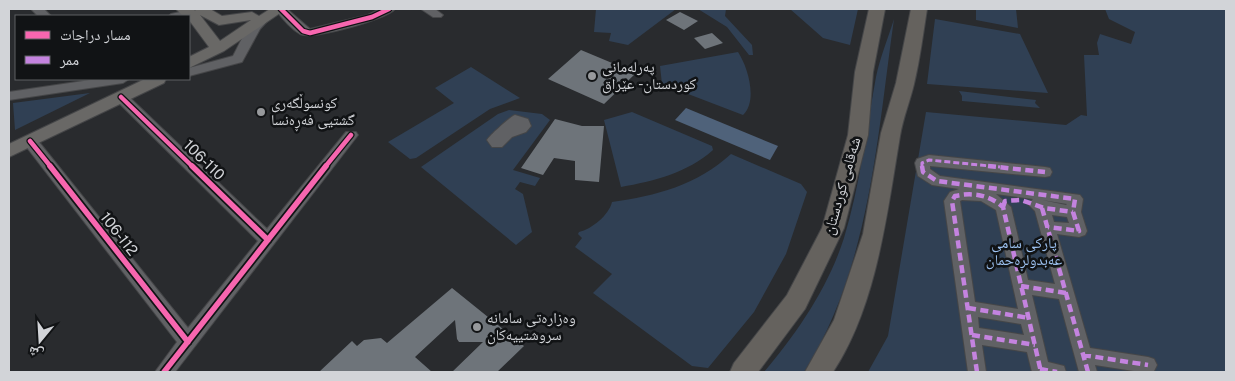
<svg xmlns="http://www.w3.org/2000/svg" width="1235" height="381" viewBox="0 0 1235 381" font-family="'Public Sans','Noto Naskh Arabic',sans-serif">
<rect width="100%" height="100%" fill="#292b2e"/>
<!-- green -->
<path fill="#304054" d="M596 9H676L628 45 609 41 611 33 594 32Z
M698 9H726L725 16 752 45 753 55H749L727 27Z
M790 9H858L850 45 823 38Z
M976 9H1016L1018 28 976 20Z
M1105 9H1226V372H868L888 336 926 112 1066 125 1081 115 1087 116 1084 55H1099L1097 43 1100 34 1131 44 1135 32 1109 19Z
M894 19C877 138 870 268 804 372H764C797 333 828 288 844 238 860 186 866 131 876 77 880 58 888 38 894 19Z
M935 19 1020 34 1048 93 927 84Z
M738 52C748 67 758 101 743 115L662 84 660 66Z
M471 67 520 98 490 109 416 158 410 159 388 142 454 103 435 88Z
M959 91 1036 100 1035 103 1040 108 962 101V96Z
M90 93 15 130 13 103Z
M509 110 542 114 550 120 513 170 540 178 535 186 520 182 515 189 523 194 532 232 516 245 421 167 498 114Z
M632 112 712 146 713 150C687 173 654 181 621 187L604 120Z
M731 154 801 184 807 192 786 254 754 312 708 368 692 366 593 293 612 274 575 247 582 238 578 234 579 232C592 229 609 215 612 202 656 196 697 185 731 154Z"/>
<!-- water -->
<path fill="#4f627a" d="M686 108 778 146 770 160 675 120Z"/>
<!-- building -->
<path fill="#6e747a" d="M680 12 698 21 684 30 666 20Z
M712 33 723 43 705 49 694 38Z
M581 50 636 73 604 104 548 79Z
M555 119 582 126H604L599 182 575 180V161L554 158 543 175 521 168Z
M452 288 524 346 497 372H452L483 342H459L457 339 455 320 415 357 432 372H319L352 341 357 346 364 340 381 338 387 343Z"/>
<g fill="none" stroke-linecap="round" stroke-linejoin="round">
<!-- minor casing -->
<g stroke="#454648" stroke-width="2">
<path id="minor" d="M31 9H44L51 16H38Z
M275 9H287L310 29 368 15 380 9H395C385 20 312 40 300 34 291 29 281 17 275 9Z
M421 9H435L443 15 441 17H433Z
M189 10 193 11V15L169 16 171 14Z
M265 14 271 17 260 29 242 62 189 76V68L233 56C240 44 250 17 265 14Z
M97 79H129L123 83 9 100V92Z
M121 93 126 94 267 229 346 132H356L358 135 175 372H155L177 342 25 145 23 141 25 137H35L188 328 258 241 116 100 114 97Z
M515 115 528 119 531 126 526 132 512 137 502 147H492L487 140C489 136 511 116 515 115Z
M929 155 1045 167 1050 168 1052 172 1050 176 1045 177 930 166V169L940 176 1080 195 1083 199 1081 212 1087 231 1085 235 1079 237 1057 234 1090 348 1148 357 1154 359 1157 365 1154 371 1140 372 1095 365 1097 372H1079L1059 299 1032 295 1048 362 1064 366 1066 372H1032L1027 352 982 345 986 372H968L944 201 950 192 959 189 932 185 918 176 915 163 917 159ZM996 194 1033 199 1028 204 1035 211 1055 284 1028 280 1011 207ZM962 200 981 201 996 210 1018 309 975 302 960 201ZM1042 200 1067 204 1066 205ZM1052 215 1067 217 1069 223 1054 222ZM978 317 1021 324 1024 335 979 328Z"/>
</g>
<!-- major casing -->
<g stroke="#454648" stroke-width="2">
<path id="major" d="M176 9H192L196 11 194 9H210L222 16 252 12 259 16 270 9H286L224 51 189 68V57L209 47 189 20V16H183ZM200 15 219 25 251 20 220 41Z
M145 79H166L164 83 9 157V144Z"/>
</g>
<!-- highway casing -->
<g stroke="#454648" stroke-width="2">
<path id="highway" d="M869 9H885L873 72 868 135 844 228 805 309 758 372H730L734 363 787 295 822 228 848 135 855 72Z
M911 9H927C923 34 920 59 914 84 910 101 903 118 900 136 887 213 877 305 833 372H805L834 320 863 234 881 133 896 83Z"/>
</g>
<!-- minor -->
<use href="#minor" fill="#606164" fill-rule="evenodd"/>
<!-- major -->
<use href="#major" fill="#696866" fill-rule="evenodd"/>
<!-- highway -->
<use href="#highway" fill="#65625e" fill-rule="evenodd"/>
<!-- quiet-far1 -->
<path stroke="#c483df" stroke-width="3" stroke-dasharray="6 3" stroke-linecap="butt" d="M922 167V163L929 160 1000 167"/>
<!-- quiet -->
<path stroke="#c483df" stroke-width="4.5" stroke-dasharray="8 4.5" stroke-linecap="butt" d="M922 166 923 172 937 181 1075 199 1073 212 1079 231 1048 227
M988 166 1045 172
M1003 207 1005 201 1021 200 1044 208 1073 212
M1042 208 1088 372
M1021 286 1066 293
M968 308 1029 318
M972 335 1035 345
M1083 355 1148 365
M1040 369 1057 372
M977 372 952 201 955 196C973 192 989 195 1003 207L1041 372"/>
<!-- cycleway-far1 casing -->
<g stroke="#111315" stroke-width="7">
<path id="cycleway-far1" d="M281 9 303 31 310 33 372 17 389 9
M121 97 193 167
M30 141 51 167
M325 167 351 135"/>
</g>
<!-- cycleway casing -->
<g stroke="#111315" stroke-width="9">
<path id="cycleway" d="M50 166 188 342
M192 166 268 240
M164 372 326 166"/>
</g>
<!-- cycleway-far1 -->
<use href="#cycleway-far1" stroke="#f766af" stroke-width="4.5"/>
<!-- cycleway -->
<use href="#cycleway" stroke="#f766af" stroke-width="5.5"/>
</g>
<!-- markers -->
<g fill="#97999c" stroke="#111315" stroke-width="2">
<circle cx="592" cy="76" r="5"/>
<circle cx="261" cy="112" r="5"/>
<circle cx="477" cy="327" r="5"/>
</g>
<g text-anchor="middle" stroke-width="5" stroke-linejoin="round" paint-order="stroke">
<!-- poi labels -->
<g font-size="15" fill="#d2d4d8" stroke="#111315" text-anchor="start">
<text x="602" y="72">پەرلەمانی<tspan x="602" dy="17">کوردستان - عێراق</tspan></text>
<text x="271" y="108">کونسوڵگەری<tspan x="271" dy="17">گشتیی فەڕەنسا</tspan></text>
<text x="487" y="323">وەزارەتی سامانە<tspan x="487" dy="17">سروشتییەکان</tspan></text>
</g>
<!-- street labels -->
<g font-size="15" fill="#d2d4d8" stroke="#111315">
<text transform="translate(204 160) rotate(44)" y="5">106-110</text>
<text transform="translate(842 186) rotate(-74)" y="5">شەقامی کوردستان</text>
<text transform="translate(119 234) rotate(52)" y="5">106-112</text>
</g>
<!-- park labels -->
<g font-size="15" fill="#9cc1f0" stroke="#111315">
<text x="1024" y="248">پارکی سامی<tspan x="1024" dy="17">عەبدولڕەحمان</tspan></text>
</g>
</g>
<!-- border -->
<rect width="1235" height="381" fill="none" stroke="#d2d4d8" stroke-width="20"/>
<!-- legend -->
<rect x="15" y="15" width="175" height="65" fill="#111315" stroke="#5e6063"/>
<rect x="25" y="31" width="25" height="8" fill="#f766af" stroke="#5e6063"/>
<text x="60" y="40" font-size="15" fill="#d2d4d8">مسار دراجات</text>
<rect x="25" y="56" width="25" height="8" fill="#c483df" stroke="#5e6063"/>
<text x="60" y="65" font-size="15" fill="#d2d4d8">ممر</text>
<!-- north arrow -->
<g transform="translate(40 341) rotate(198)" stroke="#111315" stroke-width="4" paint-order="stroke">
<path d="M0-4L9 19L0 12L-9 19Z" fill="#d2d4d8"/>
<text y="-8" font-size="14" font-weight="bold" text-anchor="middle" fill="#d2d4d8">ش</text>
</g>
</svg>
